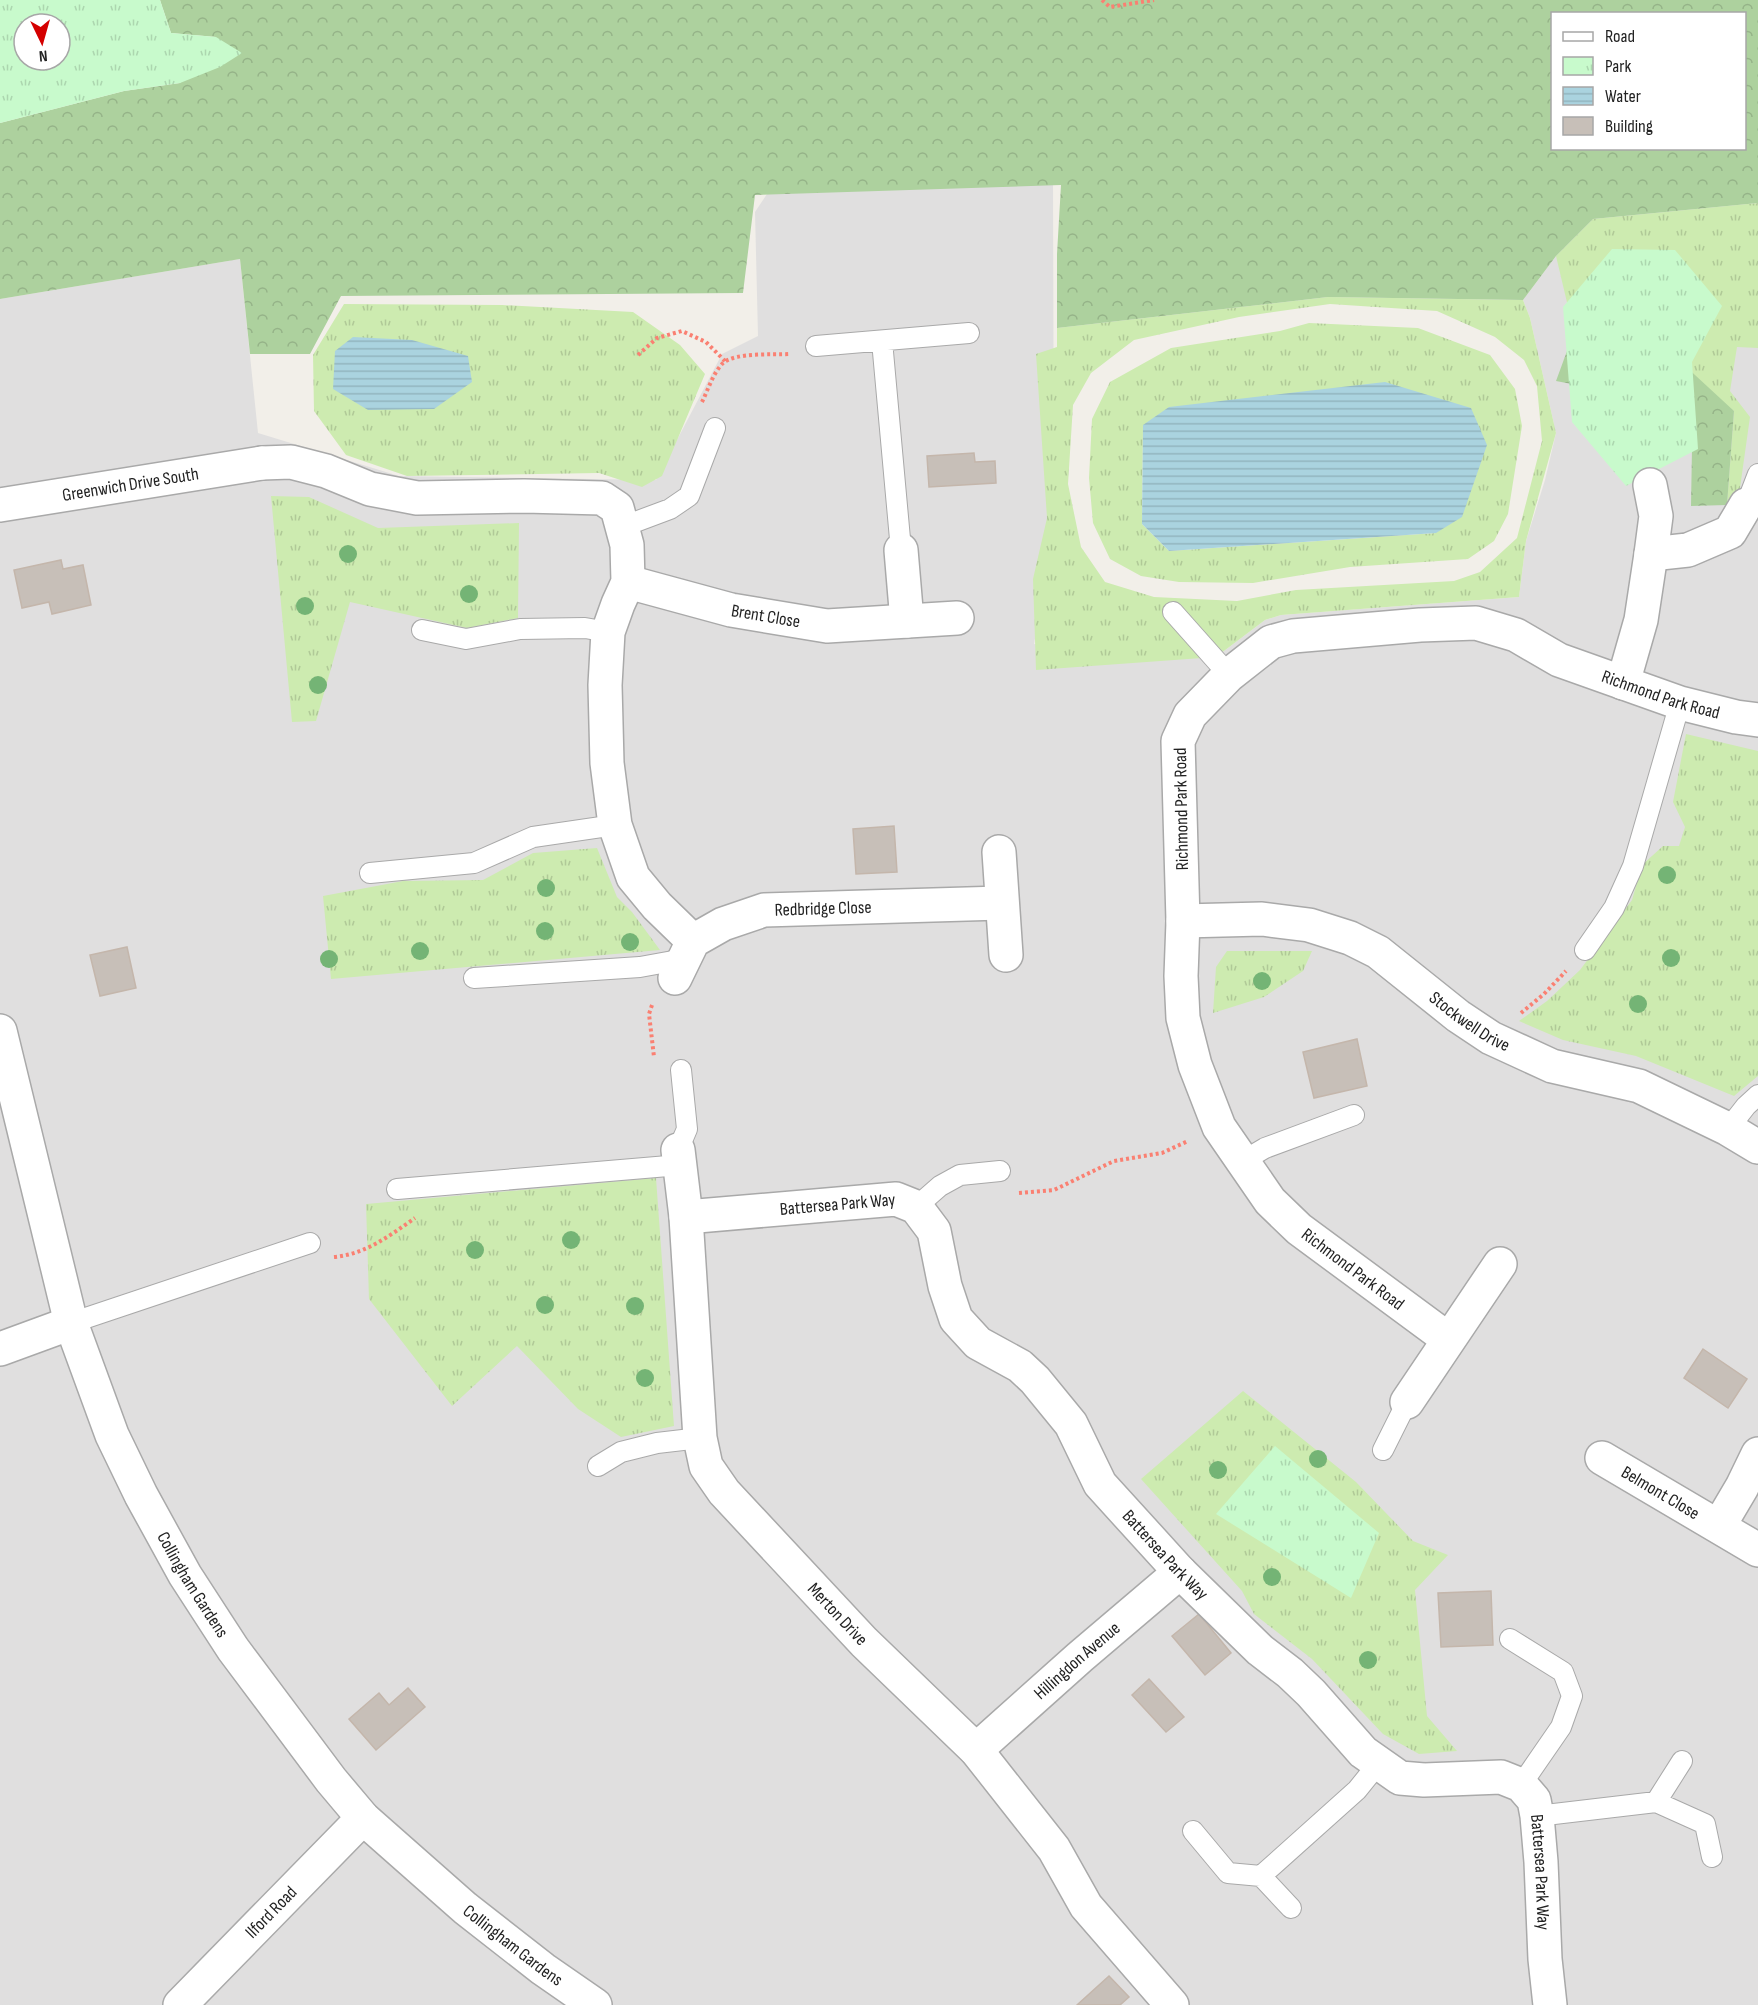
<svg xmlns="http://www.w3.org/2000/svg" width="1758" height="2005" viewBox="0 0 1758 2005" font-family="'Sofia Sans Condensed',sans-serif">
<defs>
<pattern id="grass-tufts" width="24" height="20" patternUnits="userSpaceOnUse" patternTransform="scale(1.5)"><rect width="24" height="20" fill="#cdebb0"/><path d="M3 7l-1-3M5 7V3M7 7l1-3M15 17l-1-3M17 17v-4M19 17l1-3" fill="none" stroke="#b0c997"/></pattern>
<pattern id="forest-crowns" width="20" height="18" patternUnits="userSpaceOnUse" patternTransform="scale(1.5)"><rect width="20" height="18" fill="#add19e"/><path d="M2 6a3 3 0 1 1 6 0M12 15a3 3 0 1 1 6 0" fill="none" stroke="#95b388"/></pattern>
<pattern id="park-tufts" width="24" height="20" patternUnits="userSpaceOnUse" patternTransform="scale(1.5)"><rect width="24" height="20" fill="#c8facc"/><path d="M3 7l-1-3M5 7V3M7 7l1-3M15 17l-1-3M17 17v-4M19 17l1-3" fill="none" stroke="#acd6af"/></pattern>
<pattern id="water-rules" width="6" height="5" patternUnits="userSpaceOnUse" patternTransform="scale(1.5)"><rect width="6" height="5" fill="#aad3df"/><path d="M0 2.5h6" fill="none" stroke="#92b5bf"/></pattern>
</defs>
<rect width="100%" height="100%" fill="#f2efe9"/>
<!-- residential -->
<path fill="#e0dfdf" d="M1053 179 1054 537 1034 644 1216 657 1265 620 1281 615 1519 597 1526 541 1545 480 1556 433 1530 318 1523 300 1556 256 1593 219 1758 262V2005H0V299L240 259 258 433 399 476 656 480 722 354 758 336 755 212 773 185Z"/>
<!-- grass -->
<path fill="url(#grass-tufts)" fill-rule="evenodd" d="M1758 203V348L1737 347 1730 391 1750 417 1739 495 1727 505 1734 411 1574 332 1556 256 1593 219Z
M1328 297 1523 300 1530 318 1556 433 1526 541 1519 597 1281 615 1265 620 1216 657 1036 670 1033 579 1047 518 1036 354 1057 347V328ZM1330 304 1437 311 1495 337 1524 360 1537 386 1542 441 1517 538 1480 572 1454 581 1296 590 1237 601 1154 597 1105 582 1081 547 1068 484 1073 405 1091 373 1134 340 1239 317Z
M344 304 502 305 633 312 680 345 705 374 662 476 642 487 599 473 407 476 346 455 314 411 313 355Z
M1309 323 1418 328 1490 355 1515 389 1522 426 1508 514 1494 541 1468 559 1350 567 1253 583 1179 582 1141 576 1110 559 1093 523 1089 478 1092 419 1110 382 1171 348 1280 331ZM1143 425 1436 533 1169 551 1142 524Z
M271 496 309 497 378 528 519 523 518 618 467 628 350 602 316 721 292 722Z
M1686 734 1758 751V1076L1734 1096 1636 1056 1563 1040 1519 1021 1547 1001 1580 970 1632 900 1642 865 1663 846H1679L1685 827 1673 802Z
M597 848 617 897 632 912 660 950 331 979 323 896 403 881 483 880 533 853Z
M1227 951H1312L1303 971 1264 997 1213 1013 1216 967Z
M656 1178 674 1426 621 1437 578 1409 517 1346 452 1406 369 1299 366 1204Z
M1243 1391 1356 1482 1413 1541 1448 1555 1415 1590 1427 1716 1457 1751 1419 1754 1383 1734 1312 1659 1254 1614 1242 1591 1141 1479Z"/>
<!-- forest -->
<path fill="url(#forest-crowns)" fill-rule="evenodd" d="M160 0H1758V203L1593 219 1556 256 1523 300 1328 297 1057 328V254L1061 185 755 195 743 293 341 296 310 354H250L240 259 0 299V123L124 91 180 83 216 37 171 33ZM1552 14H1744V148H1552Z
M1574 332 1669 351 1734 411 1727 505 1691 506 1692 447 1639 397 1556 381Z"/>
<!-- park -->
<path fill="url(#park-tufts)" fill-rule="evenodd" d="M0 0H160L171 33 216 37 242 53 220 67 180 83 124 91 0 123ZM24 24H60V60H24Z
M1612 249 1675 250 1722 306 1692 362 1698 449 1626 486 1572 422 1563 307Z
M1275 1446 1379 1533 1351 1598 1216 1514Z"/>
<!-- water -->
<path fill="url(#water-rules)" d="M353 337 412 340 468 356 472 382 434 409 368 410 333 389 335 351Z
M1385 382 1471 408 1487 445 1462 517 1436 533 1169 551 1142 524 1143 425 1169 407Z"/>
<!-- building -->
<path fill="#c7bfb8" stroke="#c4b6ab" stroke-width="1.5" d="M974 453 975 462 995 461 996 483 929 487 927 456Z
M61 560 63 569 83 565 91 605 52 614 49 602 22 608 14 570Z
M894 826 897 872 856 874 853 829Z
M127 947 136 988 100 996 90 955Z
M1357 1039 1367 1086 1314 1098 1303 1052Z
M1703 1349 1747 1379 1728 1408 1684 1378Z
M1491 1591 1493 1645 1441 1647 1438 1593Z
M1199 1614 1231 1653 1205 1675 1172 1636Z
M1149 1679 1184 1717 1166 1732 1132 1695Z
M408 1688 425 1707 376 1750 349 1719 379 1693 389 1705Z
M1109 1976 1129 1997 1120 2005H1077Z"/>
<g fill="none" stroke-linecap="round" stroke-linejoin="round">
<!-- service casing -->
<g stroke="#a9a9a9" stroke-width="22">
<path id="service" d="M882 341 901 550
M816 346 969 333
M1746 505 1758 474
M622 527 670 509 689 496 715 428
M1173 612 1229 675
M422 630 466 639 520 629 585 628 608 632
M370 873 474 863 533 837 615 825
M1585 950 1614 908 1633 866 1680 703
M474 978 640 967 684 959
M1728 1129 1746 1106 1758 1095
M678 1150 687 1129 681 1070
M1243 1161 1265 1148 1354 1115
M397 1189 680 1165
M916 1207 940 1186 960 1175 1000 1171
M71 1323 310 1243
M1383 1450 1407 1402
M598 1466 621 1452 657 1443 700 1438
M1510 1639 1563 1672 1572 1696 1561 1727 1521 1785
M1656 1802 1682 1761
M1537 1816 1656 1802 1705 1824 1712 1857
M1193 1831 1228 1873 1261 1876 1357 1790 1378 1764
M1261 1876 1291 1908"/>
</g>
<!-- minor casing -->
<g stroke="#a9a9a9" stroke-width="36">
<g id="minor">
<path d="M262 463 291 462 326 471 370 489 417 498 524 496 602 498 617 508 627 545 628 582 618 604 608 632 605 685 607 763 615 825 633 877 657 906 693 941"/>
<path d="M901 550 907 621"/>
<path d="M1651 554 1688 550 1730 532 1746 505"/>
<path id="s1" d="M628 582 731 610 827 626 957 618"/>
<path d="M1623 683 1641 620 1651 554 1656 516 1650 485"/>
<path d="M999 852 1006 955"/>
<path id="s2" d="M1183 921 1262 919 1309 925 1350 938 1378 952 1458 1016 1491 1038 1552 1066 1639 1086 1728 1129 1758 1147"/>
<path id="s3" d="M675 978 693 941 723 924 764 910 1001 903"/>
<path id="s4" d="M0 1031 71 1323 112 1435 141 1495 185 1575 233 1649 331 1780 363 1818 465 1908 543 1969 595 2005"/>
<path id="s5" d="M678 1150 686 1217 700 1438 706 1466 724 1492 864 1642 976 1750 1054 1849 1086 1906 1172 2005"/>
<path id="s6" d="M686 1217 896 1199 916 1207 934 1231 945 1286 956 1319 978 1343 1020 1366 1035 1380 1071 1424 1100 1484 1180 1572 1260 1650 1290 1673 1311 1693 1363 1752 1400 1778 1424 1780 1501 1777 1521 1785 1534 1800 1537 1816 1541 1862 1545 1959 1550 2005"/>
<path id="s7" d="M1448 1339 1299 1229 1270 1201 1219 1127 1195 1065 1183 1018 1181 976 1183 921 1178 741 1190 715 1229 675 1271 642 1293 636 1420 625 1476 623 1516 635 1559 660 1680 703 1736 717 1758 720"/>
<path d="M0 1349 71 1323"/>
<path d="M1407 1402 1500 1264"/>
<path id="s8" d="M1602 1458 1758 1550"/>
<path d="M1719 1526 1742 1487 1758 1454"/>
<path id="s9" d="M976 1750 1080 1657 1180 1572"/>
<path id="s10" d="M180 2005 363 1818"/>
</g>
</g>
<!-- tertiary casing -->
<g stroke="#a9a9a9" stroke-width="36">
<g id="tertiary">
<path id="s11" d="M0 505 262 463"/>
</g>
</g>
<!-- path -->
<path stroke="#fa8072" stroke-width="4" stroke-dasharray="3 3" stroke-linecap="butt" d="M1102 0 1110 7 1154 0
M638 355 657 338 682 331 706 342 725 361
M702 402C708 390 713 373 723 363 736 352 773 355 790 354
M652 1005 649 1014 654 1057
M1521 1013 1544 994 1566 971
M1019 1193 1054 1190 1114 1161 1162 1153 1188 1141
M334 1257C366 1254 389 1236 415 1218"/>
<!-- service -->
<use href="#service" stroke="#fff" stroke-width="20"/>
<!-- minor -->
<use href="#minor" stroke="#fff" stroke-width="33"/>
<!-- tertiary -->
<use href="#tertiary" stroke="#fff" stroke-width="33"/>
</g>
<!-- trees -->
<g fill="#74b475">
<circle cx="348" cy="554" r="9"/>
<circle cx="469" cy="594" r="9"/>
<circle cx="305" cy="606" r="9"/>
<circle cx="318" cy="685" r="9"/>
<circle cx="1667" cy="875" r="9"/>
<circle cx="546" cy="888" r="9"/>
<circle cx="545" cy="931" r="9"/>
<circle cx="630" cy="942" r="9"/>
<circle cx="420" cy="951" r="9"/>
<circle cx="1671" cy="958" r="9"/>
<circle cx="329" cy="959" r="9"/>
<circle cx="1262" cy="981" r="9"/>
<circle cx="1638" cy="1004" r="9"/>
<circle cx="571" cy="1240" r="9"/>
<circle cx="475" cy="1250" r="9"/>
<circle cx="545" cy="1305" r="9"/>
<circle cx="635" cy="1306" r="9"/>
<circle cx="645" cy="1378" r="9"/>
<circle cx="1318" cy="1459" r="9"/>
<circle cx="1218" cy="1470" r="9"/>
<circle cx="1272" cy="1577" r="9"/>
<circle cx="1368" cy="1660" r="9"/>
</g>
<g text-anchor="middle" stroke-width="4.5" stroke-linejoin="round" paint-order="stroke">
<!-- street labels -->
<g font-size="18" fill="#222" stroke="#fff">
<text dy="6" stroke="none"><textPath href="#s11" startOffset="132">Greenwich Drive South</textPath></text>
<text dy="6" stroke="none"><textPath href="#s1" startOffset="142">Brent Close</textPath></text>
<text dy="6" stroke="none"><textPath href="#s7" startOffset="1251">Richmond Park Road</textPath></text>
<text transform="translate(1181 809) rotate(-91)" y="6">Richmond Park Road</text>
<text dy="6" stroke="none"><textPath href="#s3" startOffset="178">Redbridge Close</textPath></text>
<text dy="6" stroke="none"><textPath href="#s2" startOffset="316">Stockwell Drive</textPath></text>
<text dy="6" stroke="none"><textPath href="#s6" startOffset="152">Battersea Park Way</textPath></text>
<text transform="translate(1353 1269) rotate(37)" y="6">Richmond Park Road</text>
<text dy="6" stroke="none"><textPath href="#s8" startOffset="68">Belmont Close</textPath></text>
<text dy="6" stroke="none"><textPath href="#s6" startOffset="674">Battersea Park Way</textPath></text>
<text dy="6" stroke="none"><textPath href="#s4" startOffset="590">Collingham Gardens</textPath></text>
<text dy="6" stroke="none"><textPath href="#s5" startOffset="516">Merton Drive</textPath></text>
<text dy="6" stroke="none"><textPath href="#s9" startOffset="135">Hillingdon Avenue</textPath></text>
<text dy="6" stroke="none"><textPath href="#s6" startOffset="1214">Battersea Park Way</textPath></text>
<text dy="6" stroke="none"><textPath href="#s10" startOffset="130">Ilford Road</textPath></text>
<text dy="6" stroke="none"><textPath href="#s4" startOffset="1076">Collingham Gardens</textPath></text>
</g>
</g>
<!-- legend -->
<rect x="1551" y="12" width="195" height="138" fill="#ffffff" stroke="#a7a7a7" stroke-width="1.5"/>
<rect x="1563" y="32" width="30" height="9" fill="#ffffff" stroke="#a7a7a7" stroke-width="1.5"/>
<text x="1605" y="42" font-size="18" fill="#222222">Road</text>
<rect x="1563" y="57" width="30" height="18" fill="url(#park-tufts)" stroke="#a7a7a7" stroke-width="1.5"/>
<text x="1605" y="72" font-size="18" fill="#222222">Park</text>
<rect x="1563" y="87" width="30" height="18" fill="url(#water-rules)" stroke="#a7a7a7" stroke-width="1.5"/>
<text x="1605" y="102" font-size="18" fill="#222222">Water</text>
<rect x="1563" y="117" width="30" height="18" fill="#c7bfb8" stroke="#a7a7a7" stroke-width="1.5"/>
<text x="1605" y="132" font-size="18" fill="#222222">Building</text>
<!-- north arrow -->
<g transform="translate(42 42) rotate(175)"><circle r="28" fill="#ffffff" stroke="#a7a7a7" stroke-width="1.5"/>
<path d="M0-4.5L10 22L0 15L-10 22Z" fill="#d40000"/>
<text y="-9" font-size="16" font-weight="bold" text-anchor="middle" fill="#222222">N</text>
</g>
</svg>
